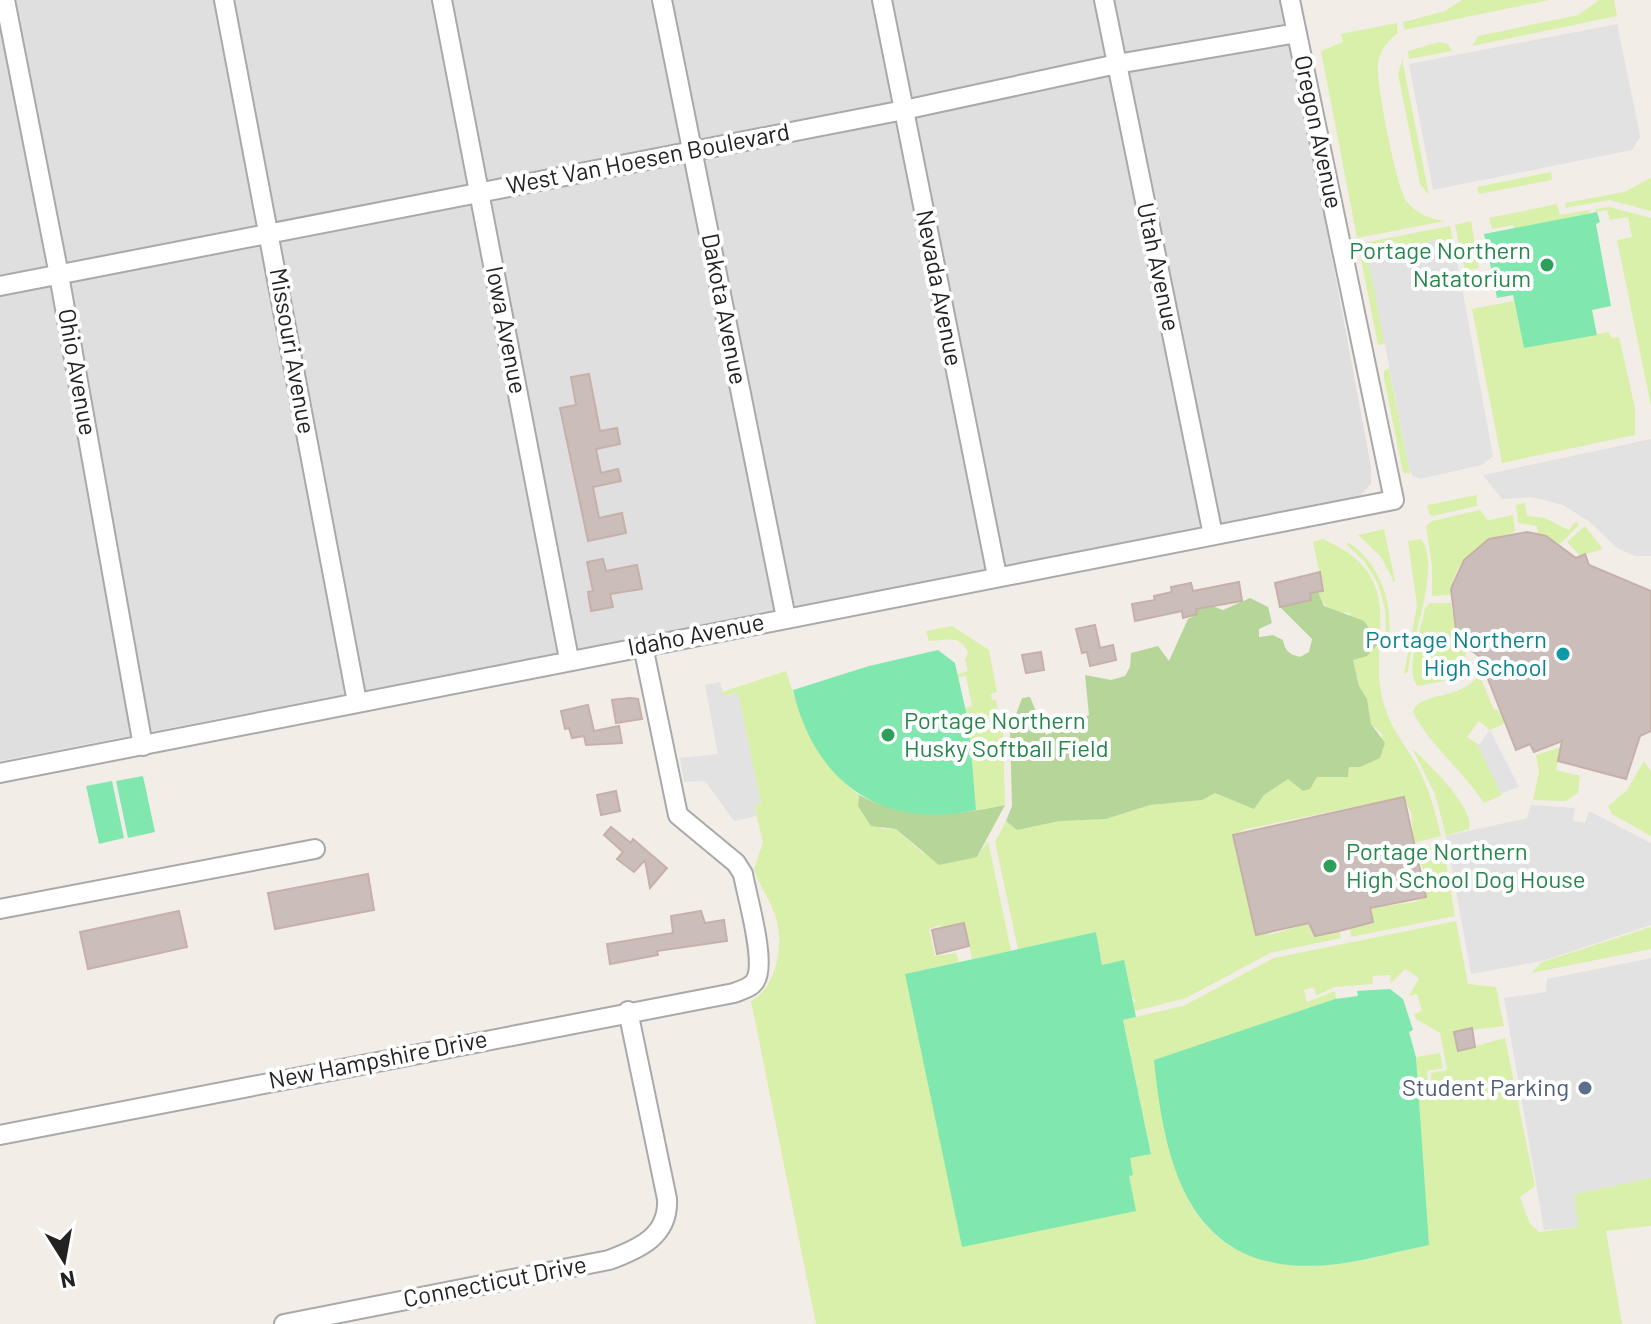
<svg xmlns="http://www.w3.org/2000/svg" width="1651" height="1324" viewBox="0 0 1651 1324" font-family="Barlow,sans-serif">
<rect width="100%" height="100%" fill="#f3ede8"/>
<!-- residential -->
<path fill="#e0dfdf" d="M0 0H1284L1371 467V484L1358 498 0 761Z"/>
<!-- grass -->
<path fill="#d9f0aa" fill-rule="evenodd" d="M1462 0H1549L1404 30 1403 22 1445 11Z
M1599 0H1614L1617 16 1472 46 1478 36 1578 15Z
M1397 23 1398 33C1388 40 1380 51 1378 63 1375 79 1397 190 1407 202 1417 214 1430 219 1445 221L1357 238 1321 51 1343 42 1341 34Z
M1439 42 1448 44 1452 51 1409 59 1408 51Z
M1403 57V64L1429 195 1420 184 1398 74Z
M1551 172 1552 180 1479 194 1477 187Z
M1651 178V211L1609 200 1566 208 1565 203 1624 192Z
M1557 204 1560 215 1589 210 1590 213 1514 229 1513 225 1492 229 1489 218Z
M1609 207 1651 218V406L1617 240 1632 237 1628 217 1610 220 1607 210 1596 212 1595 209Z
M1471 221 1479 268 1465 271 1455 225Z
M1450 226 1455 250H1442L1437 240 1368 254 1385 344 1378 345 1358 244Z
M1514 301 1524 348 1609 332 1611 338 1619 337 1635 408V435L1502 463 1472 309Z
M1389 368 1410 473H1403L1384 378V371Z
M1477 495V506L1432 516 1429 513 1427 505Z
M1525 503 1527 516 1545 518 1569 530 1576 521 1579 525 1560 544 1538 534 1537 526 1518 523 1516 505Z
M1480 510 1488 520 1513 515 1515 532C1482 541 1453 558 1451 595L1432 596V567L1426 526 1432 521Z
M1585 526 1603 549 1580 556 1567 542Z
M1384 529 1395 581 1394 582 1381 557 1358 535Z
M1323 539C1415 579 1363 641 1385 708 1392 729 1404 744 1415 762 1428 785 1435 810 1441 836L1414 843 1411 812 1403 797 1246 829 1234 835 1256 934 1268 932 1269 935 1309 923 1339 930 1341 938 1270 953 1186 998 1135 1011 1133 1002 1137 1001 1132 998 1124 961 1102 965 1096 933 1018 949 995 842 1006 821 1017 830 1060 821 1106 819 1150 805 1202 800 1215 793 1254 808 1264 795 1288 779 1310 789 1317 777H1348L1349 767 1380 758 1382 734 1371 724 1367 699 1359 686 1353 660 1350 613C1331 612 1325 609 1318 592L1323 590 1313 542Z
M1421 539C1442 565 1411 639 1408 672L1404 674 1417 606 1408 541Z
M1348 542C1385 567 1395 611 1387 652L1385 609 1378 584 1364 561 1347 545Z
M1430 603H1451L1456 629 1469 648 1465 655 1468 666 1454 679 1418 686C1403 671 1422 628 1425 608Z
M952 626 989 650 997 692 991 694 992 700H996L1003 733 1005 805 976 810 965 708 972 706 966 676 958 677V674L968 671 965 660 968 653C961 633 945 641 929 641L926 631Z
M786 671C804 726 811 757 859 795L858 806 882 829H896L923 853 977 857 988 841 1011 951 972 959 964 923 941 928 940 925 929 929 935 956 956 953 959 962 905 974 1130 1158 1151 1153 1123 1020 1183 1006 1274 958 1456 921 1468 984 1496 987 1504 1026 1454 1032 1457 1051 1505 1038 1535 1186 1520 1197 1530 1224 1539 1232 1577 1227 1574 1194 1651 1178V1226L1606 1231 1622 1324H816L751 1001C777 987 785 943 775 915 770 899 759 886 754 869L763 842 754 806 761 804 737 693 724 696 722 692ZM1405 969 1419 978 1409 996 1417 994 1422 1011 1414 1014 1416 1019 1440 1033 1447 1070 1431 1073V1085H1440L1441 1095 1429 1096 1427 1071 1443 1068 1440 1053 1416 1057 1428 1245C1399 1251 1368 1261 1338 1264 1190 1277 1170 1184 1155 1060L1336 999 1335 991 1307 1002 1304 990 1314 987 1316 996 1334 987 1373 984V976L1390 975 1391 983Z
M1479 674 1494 710H1498L1505 723 1490 730 1479 721 1467 737 1479 745 1502 795 1484 803C1467 776 1421 735 1413 711 1421 691 1463 701 1479 674Z
M1561 747 1556 770 1580 776 1578 793 1566 801 1533 800 1539 772 1536 755Z
M1412 748C1427 763 1475 807 1469 829L1446 836 1435 794Z
M1644 761 1651 771V836L1612 814 1608 806 1627 790Z
M1443 845 1455 916 1351 937 1350 928 1373 922 1370 908 1415 902 1426 897 1424 872 1416 851Z
M1651 927V949L1531 973 1542 962Z"/>
<!-- forest -->
<path fill="#b5d599" d="M1318 592 1324 606 1364 621 1379 643 1367 656 1353 660 1359 686 1367 699 1371 724 1385 743 1380 758 1360 767H1349L1348 777H1317L1310 789 1303 791 1288 779 1264 795 1254 809 1215 793 1202 800 1150 805 1106 819 1060 821 1017 830 1006 821 1012 806 1010 731 1022 698 1030 697 1046 735 1089 715 1085 675 1111 680 1125 676 1130 667 1131 653 1158 646 1169 661 1188 619 1197 614 1196 599 1208 598 1212 606 1223 610 1250 598 1268 607 1272 623 1259 629V637L1273 635 1283 640C1285 651 1289 654 1300 657L1309 652 1312 639 1280 607 1311 600 1310 593Z
M859 795C912 822 949 816 1005 805L977 857 939 865 896 829 871 826 858 806Z"/>
<!-- pitch -->
<path fill="#80e8ae" d="M1597 212 1600 222 1596 224 1611 306 1592 310 1597 335 1524 348 1513 295 1497 298 1484 234Z
M938 650 955 663 969 725 976 810C882 831 814 782 793 690L869 666Z
M143 776 155 832 128 838 116 781Z
M112 781 124 838 99 844 86 786Z
M1096 932 1102 965 1124 960 1136 1017 1123 1020 1151 1154 1130 1158 1133 1175 1129 1176 1136 1211 962 1247 905 974Z
M1390 989 1403 999 1413 1030 1409 1032 1416 1057 1429 1245C1399 1251 1369 1260 1338 1264 1195 1281 1166 1179 1154 1060L1335 999 1358 996 1357 991Z"/>
<!-- parking -->
<path fill="#e2e2e2" d="M1617 24 1639 130 1640 137 1632 150 1433 190 1409 64Z
M1437 240 1442 250H1455L1493 456 1482 465 1420 479 1412 475 1409 468 1367 254Z
M1651 439V556H1635L1617 548 1590 522 1563 505 1532 497 1502 499 1483 475Z
M720 682 724 696 738 693 761 804 754 806 756 816 734 821 705 781 684 782 680 758 718 754 705 685Z
M1490 730 1519 787 1501 793 1478 746Z
M1531 805 1575 808 1573 821 1585 823 1589 811 1651 843V925L1542 961 1471 974 1446 836 1527 818Z
M1651 958V1178L1574 1194 1578 1227 1544 1230 1504 998 1546 992 1547 979Z"/>
<!-- building -->
<path fill="#cbbeba" stroke="#c6b0a9" stroke-width="2" d="M589 374 600 431 617 428 620 444 596 449 601 473 618 469 621 481 593 487 599 518 622 513 626 533 588 541 560 408 576 405 571 377Z
M1527 532 1546 536 1576 558 1585 554 1589 565 1651 591V731L1640 736 1626 779 1558 761 1562 741 1534 752 1530 744 1516 750 1488 679 1500 672 1471 650 1456 629 1451 589 1464 560 1489 539Z
M603 559 606 571 637 565 642 589 610 594 613 607 591 611 588 592 593 591 587 562Z
M1320 572 1323 591 1310 593 1311 600 1280 607 1275 583Z
M1239 582 1242 601 1196 609 1197 614 1183 618 1182 611 1135 621 1132 604 1155 600 1154 596 1172 592 1171 587 1191 583 1193 591Z
M1095 625 1100 648 1113 645 1116 660 1090 666 1087 652 1082 653 1076 629Z
M1041 652 1044 670 1026 673 1022 655Z
M630 698 638 699 642 719 616 723 612 700Z
M588 705 594 731 619 726 622 743 586 745 584 736 572 738 569 728 565 729 561 711Z
M616 791 620 811 601 815 597 795Z
M1404 797 1426 897 1370 908 1373 922 1339 931 1315 936 1309 923 1256 935 1233 835Z
M611 827 631 843 633 839 667 868 650 888 645 860 634 872 617 859 623 852 604 835Z
M368 874 374 910 275 929 268 893Z
M179 911 187 947 88 969 80 932Z
M701 911 705 923 724 920 727 941 657 951 658 955 610 964 607 944 673 933 671 916Z
M964 923 969 946 937 954 932 930Z
M1472 1028 1475 1047 1458 1051 1454 1032Z"/>
<g fill="none" stroke-linecap="round" stroke-linejoin="round">
<!-- street casing -->
<g stroke="#a9a9a9" stroke-width="22">
<path id="street" d="M5 0 59 275 143 746
M224 0 357 702
M442 0 569 659
M662 0 786 618
M882 0 997 576
M1104 0 1213 535
M0 286 904 110 1117 64 1297 33
M0 773 1394 500 1290 0
M0 909 315 849
M0 1135 734 993C741 990 751 988 755 981 767 963 747 897 743 874L736 863 678 815 643 646
M284 1324 609 1260C639 1249 669 1236 667 1199L628 1011"/>
</g>
<!-- street -->
<use href="#street" stroke="#fff" stroke-width="18"/>
</g>
<!-- markers -->
<g fill="#2e9e5b" stroke="#fff" stroke-width="3">
<circle cx="1547" cy="265" r="8"/>
<circle cx="888" cy="735" r="8"/>
<circle cx="1330" cy="866" r="8"/>
</g>
<circle fill="#0f9aa8" stroke="#fff" stroke-width="3" cx="1563" cy="654" r="8"/>
<circle fill="#5c6f8a" stroke="#fff" stroke-width="3" cx="1585" cy="1088" r="8"/>
<g text-anchor="middle" stroke-width="8" stroke-linejoin="round" paint-order="stroke">
<!-- street labels -->
<g font-size="24" fill="#222" stroke="#fff">
<text transform="translate(1318 132) rotate(78)" y="8">Oregon Avenue</text>
<text transform="translate(648 159) rotate(-11)" y="8">West Van Hoesen Boulevard</text>
<text transform="translate(1158 267) rotate(78)" y="8">Utah Avenue</text>
<text transform="translate(939 288) rotate(79)" y="8">Nevada Avenue</text>
<text transform="translate(724 309) rotate(79)" y="8">Dakota Avenue</text>
<text transform="translate(506 330) rotate(79)" y="8">Iowa Avenue</text>
<text transform="translate(292 351) rotate(80)" y="8">Missouri Avenue</text>
<text transform="translate(77 372) rotate(80)" y="8">Ohio Avenue</text>
<text transform="translate(696 635) rotate(-11)" y="8">Idaho Avenue</text>
<text transform="translate(378 1060) rotate(-11)" y="8">New Hampshire Drive</text>
<text transform="translate(495 1282) rotate(-11)" y="8">Connecticut Drive</text>
</g>
<!-- leisure labels -->
<g font-size="24" fill="#27864d" stroke="#fff" text-anchor="start">
<text x="1531" y="259" text-anchor="end">Portage Northern<tspan x="1531" dy="28">Natatorium</tspan></text>
<text x="904" y="729">Portage Northern<tspan x="904" dy="28">Husky Softball Field</tspan></text>
<text x="1346" y="860">Portage Northern<tspan x="1346" dy="28">High School Dog House</tspan></text>
</g>
<!-- culture labels -->
<g font-size="24" fill="#0d838f" stroke="#fff" text-anchor="end">
<text x="1547" y="648">Portage Northern<tspan x="1547" dy="28">High School</tspan></text>
</g>
<!-- service labels -->
<g font-size="24" fill="#4e5e75" stroke="#fff" text-anchor="end">
<text x="1569" y="1096">Student Parking</text>
</g>
</g>
<!-- north arrow -->
<g transform="translate(64 1260) rotate(169)" stroke="#ffffff" stroke-width="6" paint-order="stroke">
<path d="M0-6L14 30L0 20L-14 30Z" fill="#222222"/>
<text y="-12" font-size="22" font-weight="bold" text-anchor="middle" fill="#222222">N</text>
</g>
</svg>
